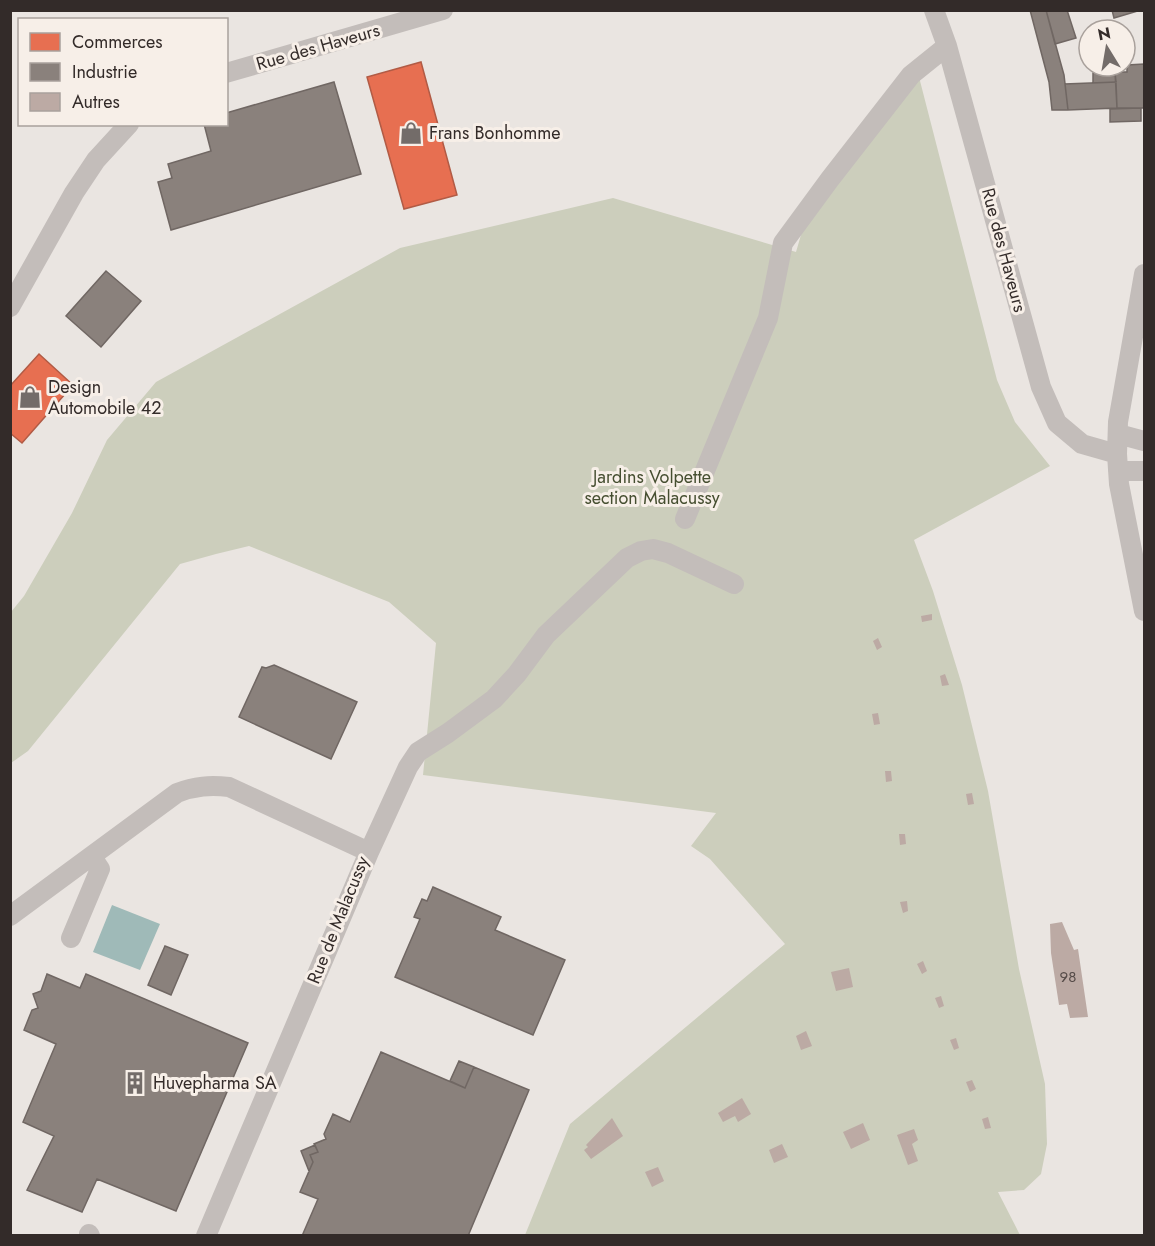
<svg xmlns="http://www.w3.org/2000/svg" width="1155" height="1246" viewBox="0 0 1155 1246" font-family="Jost,sans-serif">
<rect width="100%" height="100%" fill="#eae5e1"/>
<!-- green -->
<path fill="#cccebc" d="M919 77 997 380 1015 422 1050 466 914 540 933 591 962 685 988 791 1019 969 1045 1084 1047 1144 1041 1174 1024 1190 998 1192 1020 1235H525L570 1124 785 944 710 859 691 846 716 813 423 775 436 643 389 602 249 546 216 554 180 564 28 751 11 763V612L24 596 72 513 107 440 156 382 400 248 613 198 796 252 803 228Z"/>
<!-- water -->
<path fill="#9fbab8" d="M112 905 160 924 140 970 93 952Z"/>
<!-- shops -->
<path fill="#e76f51" stroke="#b15b45" stroke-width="1.5" d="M421 62 457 195 404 209 367 77Z
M39 354 73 385 22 443 10 433V386Z"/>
<!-- industry -->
<path fill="#8a817c" stroke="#706763" stroke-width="1.5" d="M1030 10H1046L1064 75 1068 110H1052L1049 82Z
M1046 10H1067L1076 38 1055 44Z
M1112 10H1137L1138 11 1114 18Z
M1144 64V108H1117L1115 72H1127V65Z
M1115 72 1116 82 1093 83V73Z
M334 82 361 174 171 230 158 182 172 178 168 164 211 151 204 124H226V113Z
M1116 82 1117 108 1068 110 1065 84Z
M1141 108V121L1110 122V109Z
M106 271 141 301 101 347 66 316Z
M274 665 357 702 331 759 239 717 262 667 266 668Z
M433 887 501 917 495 930 565 960 533 1035 395 977 420 919 414 917 422 899 427 901Z
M165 946 188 955 171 995 148 985Z
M47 974 80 988 86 974 248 1043 176 1211 97 1179 82 1212 27 1190 54 1136 23 1122 56 1044 24 1030 32 1010 38 1008 33 994 41 991Z
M381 1052 465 1088 474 1067 529 1090 468 1236H302L318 1199 300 1192 313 1162 310 1155 318 1152 314 1144 326 1139 324 1134 333 1114 350 1122Z
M459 1061 474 1067 465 1088 450 1081Z
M315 1145 318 1152 310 1155 313 1162 309 1171 301 1151Z"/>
<!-- building -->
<path fill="#bcaaa4" d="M932 614V620L922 622 921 616Z
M878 638 882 647 877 650 873 641Z
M945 674 949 685 942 686 940 676Z
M878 713 880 724 874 725 872 714Z
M885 771H891L892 781 886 782Z
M972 793 974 804 968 805 966 794Z
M899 834H905L906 844 900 845Z
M907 901 908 911 903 913 900 902Z
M1062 922 1074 950 1078 949 1088 1017 1070 1018 1067 1004 1059 1005 1051 953 1050 924Z
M923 961 927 971 922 974 917 964Z
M849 968 853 987 836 991 831 972Z
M941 996 944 1006 939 1008 935 998Z
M806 1031 812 1046 801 1050 796 1036Z
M956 1038 959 1048 954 1050 950 1040Z
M972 1080 976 1089 970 1092 966 1082Z
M742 1098 751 1114 738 1122 735 1116 723 1122 718 1113Z
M988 1117 991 1128 985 1129 982 1119Z
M612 1118 623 1136 591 1159 584 1150 588 1147 586 1145Z
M863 1123 870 1140 851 1149 843 1132Z
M914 1129 918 1140 912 1144 918 1161 908 1165 897 1135Z
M782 1144 788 1157 774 1163 769 1150Z
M658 1167 664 1181 652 1187 645 1172Z"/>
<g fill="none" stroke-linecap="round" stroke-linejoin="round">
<!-- minor -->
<path stroke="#c3bdba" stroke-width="20" d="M934 10 947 46 1041 387 1057 423 1082 444 1117 454
M226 73 443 10
M1144 274 1118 422 1117 454 1119 484 1144 611
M10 307 74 193 96 160 129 124
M1118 434 1144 441
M1118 471H1144
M685 519 768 318 783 243 830 179 911 75 947 46
M369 852 408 767 418 752 448 733 494 699 517 674 546 635 627 558 641 551 653 549 668 553 734 584
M10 916 177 793C195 786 210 785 229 787L369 852 206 1236
M71 938 100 869 92 857
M89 1234 90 1236"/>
</g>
<!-- icons -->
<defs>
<g id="shop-bare" transform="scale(1.8)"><path d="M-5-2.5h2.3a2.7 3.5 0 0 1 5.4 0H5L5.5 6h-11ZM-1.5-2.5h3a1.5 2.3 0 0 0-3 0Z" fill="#736c69" stroke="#f7efe8" stroke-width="2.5" paint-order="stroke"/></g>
<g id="building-bare" transform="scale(1.8)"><path d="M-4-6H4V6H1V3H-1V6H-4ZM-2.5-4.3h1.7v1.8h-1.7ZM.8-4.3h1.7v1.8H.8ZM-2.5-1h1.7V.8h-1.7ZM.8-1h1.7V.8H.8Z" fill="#736c69" stroke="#f7efe8" stroke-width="2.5" paint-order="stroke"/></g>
</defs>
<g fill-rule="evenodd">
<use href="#shop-bare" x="411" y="133"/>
<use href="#shop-bare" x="30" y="397"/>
<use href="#building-bare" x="135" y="1083"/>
</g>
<g text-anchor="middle" stroke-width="6" stroke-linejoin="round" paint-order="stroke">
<!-- number labels -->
<g font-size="15" fill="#554b48">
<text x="1068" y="982">98</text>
</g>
<!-- street labels -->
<g font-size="18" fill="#332b29" stroke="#f7efe8">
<text transform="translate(318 47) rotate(-16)" y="6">Rue des Haveurs</text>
<text transform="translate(1004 250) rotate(75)" y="6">Rue des Haveurs</text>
<text transform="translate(338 920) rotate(-68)" y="6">Rue de Malacussy</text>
</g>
<!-- poi labels -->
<g font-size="18" fill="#332b29" stroke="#f7efe8" text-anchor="start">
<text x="429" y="139">Frans Bonhomme</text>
<text x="48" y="393">Design<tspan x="48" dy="21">Automobile 42</tspan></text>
<text x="153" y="1089">Huvepharma SA</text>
</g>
<!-- park labels -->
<g font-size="18" fill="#454e30" stroke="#f7efe8">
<text x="652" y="483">Jardins Volpette<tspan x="652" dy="21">section Malacussy</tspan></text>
</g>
</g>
<!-- border -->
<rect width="1155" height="1246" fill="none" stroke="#332b29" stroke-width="24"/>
<!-- legend -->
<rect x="18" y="18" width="210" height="108" fill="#f7efe8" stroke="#a9a19c" stroke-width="1.5"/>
<rect x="30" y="33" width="30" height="18" fill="#e76f51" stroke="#a9a19c" stroke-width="1.5"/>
<text x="72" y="48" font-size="18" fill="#332b29">Commerces</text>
<rect x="30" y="63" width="30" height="18" fill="#8a817c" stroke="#a9a19c" stroke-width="1.5"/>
<text x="72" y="78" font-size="18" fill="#332b29">Industrie</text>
<rect x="30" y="93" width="30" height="18" fill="#bcaaa4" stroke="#a9a19c" stroke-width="1.5"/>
<text x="72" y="108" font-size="18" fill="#332b29">Autres</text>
<!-- north arrow -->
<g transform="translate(1107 48) rotate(349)"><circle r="28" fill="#f7efe8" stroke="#a9a19c" stroke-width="1.5"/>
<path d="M0-4.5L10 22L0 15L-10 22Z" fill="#736c69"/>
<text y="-9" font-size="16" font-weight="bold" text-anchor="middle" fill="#332b29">N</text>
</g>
</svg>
